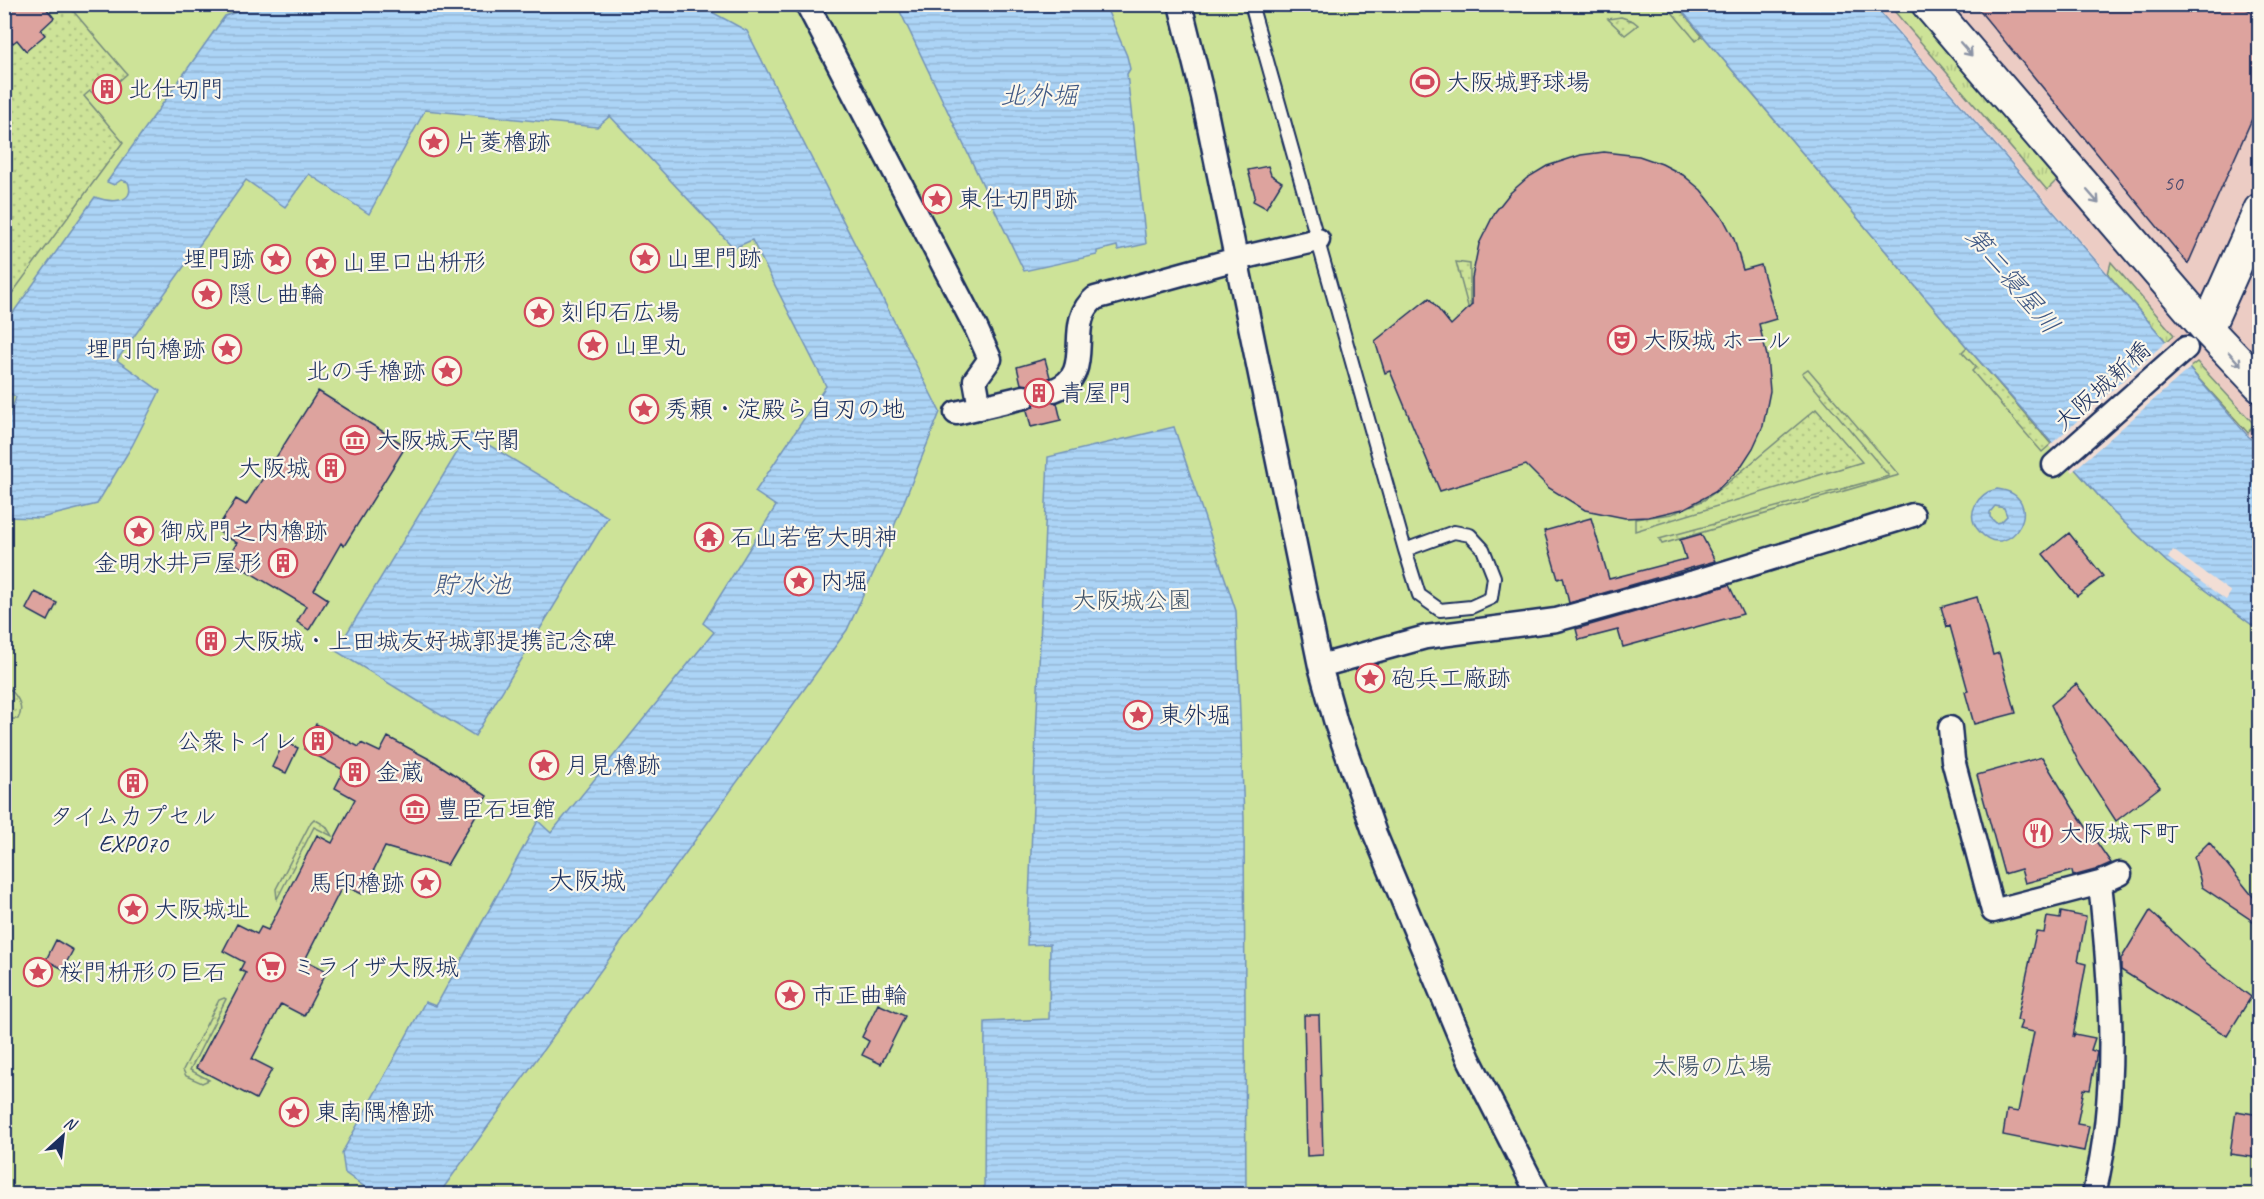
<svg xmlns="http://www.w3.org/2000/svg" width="2264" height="1199" viewBox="0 0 2264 1199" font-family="Caveat,'Klee One',sans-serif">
<defs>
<pattern id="grass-tufts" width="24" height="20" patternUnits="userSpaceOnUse" patternTransform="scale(1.5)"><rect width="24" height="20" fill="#cde398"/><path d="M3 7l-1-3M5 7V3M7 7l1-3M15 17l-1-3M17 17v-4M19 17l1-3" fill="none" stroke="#afc385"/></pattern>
<pattern id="garden-dots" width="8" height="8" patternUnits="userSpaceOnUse" patternTransform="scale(1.5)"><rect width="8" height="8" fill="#cde398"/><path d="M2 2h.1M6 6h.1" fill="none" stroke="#afc385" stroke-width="1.8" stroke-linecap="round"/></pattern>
<pattern id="water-rules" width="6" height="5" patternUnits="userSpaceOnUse" patternTransform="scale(1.5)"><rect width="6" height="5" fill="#acd4f6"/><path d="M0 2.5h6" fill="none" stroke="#93b6d5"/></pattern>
</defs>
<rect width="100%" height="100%" fill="#f2ded5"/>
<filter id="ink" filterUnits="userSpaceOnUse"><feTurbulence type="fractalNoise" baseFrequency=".0167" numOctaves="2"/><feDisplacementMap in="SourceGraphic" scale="12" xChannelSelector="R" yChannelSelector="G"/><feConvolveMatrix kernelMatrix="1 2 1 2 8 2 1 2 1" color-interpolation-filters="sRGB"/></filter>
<g filter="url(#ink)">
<!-- built -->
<path fill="#ecccc4" d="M1876 5H2259V444L2248 434Z"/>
<!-- grass -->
<path fill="url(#grass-tufts)" stroke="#74897b" stroke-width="1.5" d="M1889 5H1906L2057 180 2047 190Z
M2111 262 2174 335 2166 342 2108 274Z
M2197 362 2254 424 2248 433 2189 368Z"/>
<!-- park -->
<path fill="#cde398" stroke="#74897b" stroke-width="1.5" d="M5 5H1677L1967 347 2113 512 2167 562 2259 630V1194H5Z"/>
<!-- garden -->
<path fill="url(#garden-dots)" stroke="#74897b" stroke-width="1.5" d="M4 5H68L127 74 119 81 114 76 94 94 90 91 84 96 123 142 5 303Z
M1666 5H1677L1702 36 1696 41Z
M1621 17 1633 21 1638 25 1625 35 1608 19Z
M1456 262 1470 264V302L1476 336Z
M1967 347 2051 444 2042 452 1972 371 1976 367 1962 352Z
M1808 369 1899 475 1662 544 1659 539 1889 476 1802 373Z
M1816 409 1862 462 1635 531V519L1672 514 1704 500 1725 485Z
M4 684C15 693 26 705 18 719H11L5 712Z
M314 819 326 826 332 836 314 827 277 899 276 889 311 822Z
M224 998 226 999 190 1070 209 1080 202 1083 186 1076 183 1070 219 1000Z"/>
<!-- water -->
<path fill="url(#water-rules)" stroke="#7292b9" stroke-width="1.5" fill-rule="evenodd" d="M260 4 699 5 747 31 940 412 889 539 847 630 439 1194H375L345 1173 342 1153 425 1002 436 1006 538 821 551 833 714 632 703 623 776 506 755 492 826 386 752 240 734 248 610 116 597 127 425 110 369 214 309 174 285 207 246 180 117 360 160 391 132 446 97 504 41 518 5 517V430L16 397 5 390V324L95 197C108 202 137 205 128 182L121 180 114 185 107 182 225 16Z
M897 5H1105L1127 56 1130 69 1127 74 1146 244 1118 250 1117 246 1097 251V255L1024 271Z
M1677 5H1874L2247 435 2259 446V630L2167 562 2113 512 1967 347Z
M1174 427 1236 611 1244 818 1246 1194H984L985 1022 1049 1019 1050 944 1027 945 1048 457Z
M469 433 608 517 475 736 336 651Z
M1997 489C2051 495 2010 567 1979 531 1964 514 1978 493 1997 489ZM1995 506 2004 508 2007 516 2001 522 1996 523 1990 517V512Z"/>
<!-- pier -->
<path fill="#f2ded5" d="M2168 340 2191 367 2072 472 2049 446Z
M2173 550 2231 592 2226 600 2168 558Z"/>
<!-- building -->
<path fill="#dda39e" stroke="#1b2f5e" stroke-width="1.5" d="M4 4H43L54 18 41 30 45 35 26 51 17 40 13 43 4 33V30L11 24 4 17Z
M1974 4H2237L2259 15V103L2188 264Z
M1604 152 1639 156 1662 164 1683 175 1701 190 1723 218 1734 239 1743 270 1761 265 1776 319 1759 324 1767 356 1770 391 1763 426 1753 448 1740 468 1715 492 1683 509 1648 517 1625 518 1585 510 1549 488 1526 465 1440 491 1390 371 1385 373 1375 341 1429 298 1451 325 1472 305V278L1479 244 1495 212 1510 193 1527 178 1547 166 1581 155Z
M1268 166 1271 175 1282 182 1266 208 1253 201 1255 196 1248 170Z
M1045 359 1050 377 1043 383 1041 391 1047 401 1057 403 1061 420 1031 427 1027 410 1034 406 1037 394 1033 387 1021 384 1017 367Z
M318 391 406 446 344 546 341 543 314 590 328 599 309 630 297 622 306 606 227 559 237 543 216 530 236 499 246 505Z
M1591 518 1609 579 1686 559 1680 540 1701 534 1715 561 1569 603 1563 577 1558 579 1544 531Z
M2069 533 2103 576 2077 596 2043 554Z
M1729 585 1743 614 1623 647 1618 630 1579 640 1576 629Z
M35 592 57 603 48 621 26 609Z
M1977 597 1993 655 1999 653 2016 713 1974 724 1965 692 1968 691 1950 626 1947 627 1941 607Z
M2076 684 2160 787 2116 821 2080 765 2051 705Z
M316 724 359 747 361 743 380 752 388 737 435 762 487 796 447 865 385 847 362 894 343 885 305 960 327 971 304 1016 281 1004 252 1059 272 1069 256 1099 196 1068 246 973 240 970 244 962 223 951 237 924 257 934 261 927 268 930 317 835 332 843 355 799 335 788 344 770 304 749Z
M284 742 298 748 286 773 272 767Z
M2042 757 2073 808 2111 863 2095 870 2073 876 2072 871 2025 883 2021 869 2004 874 1977 775Z
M2209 842 2259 904V925L2202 887 2194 857Z
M2150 911 2204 961 2251 997 2227 1036 2121 970V959Z
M2061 912 2086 917 2078 962 2086 964 2073 1037 2075 1034 2095 1038 2091 1050 2097 1052 2090 1090 2084 1089 2077 1124 2089 1126 2084 1151 2003 1135 2007 1110 2018 1112 2034 1032 2019 1029 2022 1021 2017 1020 2036 932 2044 933 2047 917 2060 919Z
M56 940 73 950 63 969 46 960Z
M878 1004 905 1016 881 1064 862 1055 869 1041 862 1037Z
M1304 1015H1319L1323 1155 1307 1156Z
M2236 1111 2259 1115V1158L2230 1154Z"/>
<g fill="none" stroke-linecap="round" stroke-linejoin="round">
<!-- lane casing -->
<g stroke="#1b2f5e" stroke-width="16">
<path id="lane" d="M1251 4 1405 550 1419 595 1440 610 1471 607 1491 598 1494 577 1483 549 1470 535 1454 532 1405 550"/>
</g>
<!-- street casing -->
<g stroke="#1b2f5e" stroke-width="27">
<path id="street" d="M807 4 976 328 990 359 975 380 980 408
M1180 4 1203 97 1320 666 1336 723 1375 834 1469 1059 1538 1194
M1054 390C1098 374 1062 324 1095 298L1236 259 1318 240
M956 413 1024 397
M2054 465 2186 348
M1320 666 1426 637 1556 620 1694 582 1913 515
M1950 728 1953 760 1993 911 2100 883 2120 874
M2094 1194C2119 1091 2111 987 2100 883"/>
</g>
<!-- secondary casing -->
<g stroke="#1b2f5e" stroke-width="36">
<path id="secondary" d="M1928 4 2207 329 2260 385
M2207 329 2260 210"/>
</g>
<!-- lane -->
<use href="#lane" stroke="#fbf7ec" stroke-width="12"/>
<!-- street -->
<use href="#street" stroke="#fbf7ec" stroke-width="22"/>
<!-- secondary -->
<use href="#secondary" stroke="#fbf7ec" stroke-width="32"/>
</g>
<!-- one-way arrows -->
<defs><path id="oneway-shaft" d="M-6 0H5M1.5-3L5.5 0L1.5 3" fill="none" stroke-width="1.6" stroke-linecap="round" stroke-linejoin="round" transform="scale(1.5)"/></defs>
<g stroke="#8b93a5">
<use href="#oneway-shaft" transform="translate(1966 49) rotate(49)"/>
<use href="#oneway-shaft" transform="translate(2093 197) rotate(49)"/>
<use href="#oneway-shaft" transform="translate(2235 359) rotate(48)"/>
</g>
</g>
<!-- icons -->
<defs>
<g id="stadium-ring" transform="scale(1.5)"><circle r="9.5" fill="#fbf7ec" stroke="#d1495b" stroke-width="1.5"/><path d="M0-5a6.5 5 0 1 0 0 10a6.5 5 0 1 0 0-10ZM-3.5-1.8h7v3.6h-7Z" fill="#d1495b"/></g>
<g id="building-ring" transform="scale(1.5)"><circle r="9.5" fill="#fbf7ec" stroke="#d1495b" stroke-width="1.5"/><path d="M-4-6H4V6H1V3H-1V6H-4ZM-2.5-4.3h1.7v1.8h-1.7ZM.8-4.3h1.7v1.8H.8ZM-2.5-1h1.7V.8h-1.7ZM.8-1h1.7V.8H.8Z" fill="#d1495b"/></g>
<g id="sight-ring" transform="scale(1.5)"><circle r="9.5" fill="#fbf7ec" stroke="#d1495b" stroke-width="1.5"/><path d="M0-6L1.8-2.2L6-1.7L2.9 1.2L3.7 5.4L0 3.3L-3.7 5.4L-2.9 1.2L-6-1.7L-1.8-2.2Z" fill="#d1495b"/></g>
<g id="theatre-ring" transform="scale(1.5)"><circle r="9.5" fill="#fbf7ec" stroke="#d1495b" stroke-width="1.5"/><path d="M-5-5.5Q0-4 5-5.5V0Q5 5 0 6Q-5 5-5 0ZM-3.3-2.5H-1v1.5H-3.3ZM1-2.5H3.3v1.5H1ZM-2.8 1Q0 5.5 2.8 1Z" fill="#d1495b"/></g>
<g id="museum-ring" transform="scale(1.5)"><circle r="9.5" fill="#fbf7ec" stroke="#d1495b" stroke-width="1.5"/><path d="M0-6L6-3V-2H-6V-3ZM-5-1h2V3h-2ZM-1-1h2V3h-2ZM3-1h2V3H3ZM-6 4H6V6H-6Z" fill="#d1495b"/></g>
<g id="temple-ring" transform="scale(1.5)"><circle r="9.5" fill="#fbf7ec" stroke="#d1495b" stroke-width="1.5"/><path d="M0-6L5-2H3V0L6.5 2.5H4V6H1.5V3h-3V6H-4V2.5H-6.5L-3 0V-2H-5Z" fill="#d1495b"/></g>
<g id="restaurant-ring" transform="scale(1.5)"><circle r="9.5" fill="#fbf7ec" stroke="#d1495b" stroke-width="1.5"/><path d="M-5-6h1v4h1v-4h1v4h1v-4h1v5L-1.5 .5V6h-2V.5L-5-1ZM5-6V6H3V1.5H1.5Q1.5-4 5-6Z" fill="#d1495b"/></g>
<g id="supermarket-ring" transform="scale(1.5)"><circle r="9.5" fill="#fbf7ec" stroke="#d1495b" stroke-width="1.5"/><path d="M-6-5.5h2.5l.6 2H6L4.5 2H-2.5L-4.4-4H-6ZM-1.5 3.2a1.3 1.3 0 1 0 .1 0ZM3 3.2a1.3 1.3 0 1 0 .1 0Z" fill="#d1495b"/></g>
</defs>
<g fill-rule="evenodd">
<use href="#stadium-ring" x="1425" y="82"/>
<use href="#building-ring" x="107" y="89"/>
<use href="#sight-ring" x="434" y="142"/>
<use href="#sight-ring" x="937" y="199"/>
<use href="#sight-ring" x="645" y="258"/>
<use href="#sight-ring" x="276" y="259"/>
<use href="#sight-ring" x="321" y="262"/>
<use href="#sight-ring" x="207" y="294"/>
<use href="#sight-ring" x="539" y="312"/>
<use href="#theatre-ring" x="1622" y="340"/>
<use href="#sight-ring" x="593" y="345"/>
<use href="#sight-ring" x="227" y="349"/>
<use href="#sight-ring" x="447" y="371"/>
<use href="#building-ring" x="1039" y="393"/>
<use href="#sight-ring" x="644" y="409"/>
<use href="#museum-ring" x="355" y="440"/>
<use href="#building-ring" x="331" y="468"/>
<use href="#sight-ring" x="139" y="531"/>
<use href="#temple-ring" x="709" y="537"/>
<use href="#building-ring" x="283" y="563"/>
<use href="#sight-ring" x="799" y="581"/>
<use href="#building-ring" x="211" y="641"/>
<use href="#sight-ring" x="1370" y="678"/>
<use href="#sight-ring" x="1138" y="715"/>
<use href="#building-ring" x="318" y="741"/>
<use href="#sight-ring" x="544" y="765"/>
<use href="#building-ring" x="355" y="772"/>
<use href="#building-ring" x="133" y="783"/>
<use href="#museum-ring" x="415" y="809"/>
<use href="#restaurant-ring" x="2038" y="833"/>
<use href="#sight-ring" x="426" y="883"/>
<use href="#sight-ring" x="133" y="909"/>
<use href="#supermarket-ring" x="271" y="967"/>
<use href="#sight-ring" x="38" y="972"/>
<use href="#sight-ring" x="790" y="995"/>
<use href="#sight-ring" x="294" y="1112"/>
</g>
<g text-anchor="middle" stroke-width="4.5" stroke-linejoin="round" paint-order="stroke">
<!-- number labels -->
<g font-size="21" fill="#4c4c6e">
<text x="2173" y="190">50</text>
</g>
<!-- poi labels -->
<g font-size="24" fill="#1b2f5e" stroke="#fbf7ec" text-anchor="start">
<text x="1446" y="90">大阪城野球場</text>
<text x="128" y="97">北仕切門</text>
<text x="455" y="150">片菱櫓跡</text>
<text x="958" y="207">東仕切門跡</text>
<text x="666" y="266">山里門跡</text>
<text x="255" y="267" text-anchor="end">埋門跡</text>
<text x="342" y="270">山里口出枡形</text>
<text x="228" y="302">隠し曲輪</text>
<text x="560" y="320">刻印石広場</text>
<text x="1643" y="348">大阪城 ホール</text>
<text x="614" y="353">山里丸</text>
<text x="206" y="357" text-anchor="end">埋門向櫓跡</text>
<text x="426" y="379" text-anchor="end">北の手櫓跡</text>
<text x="1060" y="401">青屋門</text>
<text x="665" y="417">秀頼・淀殿ら自刃の地</text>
<text x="376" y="448">大阪城天守閣</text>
<text x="310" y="476" text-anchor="end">大阪城</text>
<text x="160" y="539">御成門之内櫓跡</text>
<text x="730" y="545">石山若宮大明神</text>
<text x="262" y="571" text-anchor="end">金明水井戸屋形</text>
<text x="820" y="589">内堀</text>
<text x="232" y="649">大阪城・上田城友好城郭提携記念碑</text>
<text x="1391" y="686">砲兵工廠跡</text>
<text x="1159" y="723">東外堀</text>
<text x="297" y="749" text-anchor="end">公衆トイレ</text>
<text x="565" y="773">月見櫓跡</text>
<text x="376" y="780">金蔵</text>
<text x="436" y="817">豊臣石垣館</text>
<text x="133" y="824" text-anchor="middle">タイムカプセル<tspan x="133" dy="28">EXPO70</tspan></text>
<text x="2059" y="841">大阪城下町</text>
<text x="405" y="891" text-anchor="end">馬印櫓跡</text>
<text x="154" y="917">大阪城址</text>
<text x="292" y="975">ミライザ大阪城</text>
<text x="59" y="980">桜門枡形の巨石</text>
<text x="811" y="1003">市正曲輪</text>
<text x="315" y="1120">東南隅櫓跡</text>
</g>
<!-- street labels -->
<g font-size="24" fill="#1b2f5e" stroke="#fbf7ec">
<text transform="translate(2102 386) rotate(-42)" y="8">大阪城新橋</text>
</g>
<!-- park labels -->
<g font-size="24" fill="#3f536a" stroke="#fbf7ec">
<text x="1132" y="608">大阪城公園</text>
<text x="1712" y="1074">太陽の広場</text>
</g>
<!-- water labels -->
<g font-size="26" font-style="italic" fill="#3f5884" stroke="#fbf7ec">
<text x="1039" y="104">北外堀</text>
<text transform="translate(2013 280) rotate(50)" y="9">第二寝屋川</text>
<text x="472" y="593">貯水池</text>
</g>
<!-- neighbourhood labels -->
<g font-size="26" fill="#1b2f5e" stroke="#fbf7ec">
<text x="587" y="889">大阪城</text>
</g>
</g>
<!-- margin -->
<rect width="2264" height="1199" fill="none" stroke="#fbf7ec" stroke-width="24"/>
<rect x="12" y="12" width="2240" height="1175" fill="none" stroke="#1b2f5e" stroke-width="2" filter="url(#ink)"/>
<!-- north arrow -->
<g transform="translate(63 1136) rotate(27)" stroke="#fbf7ec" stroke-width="4.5" paint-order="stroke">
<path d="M0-4.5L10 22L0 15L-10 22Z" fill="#1b2f5e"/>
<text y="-9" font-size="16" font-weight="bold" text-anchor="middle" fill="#1b2f5e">N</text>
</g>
</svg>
